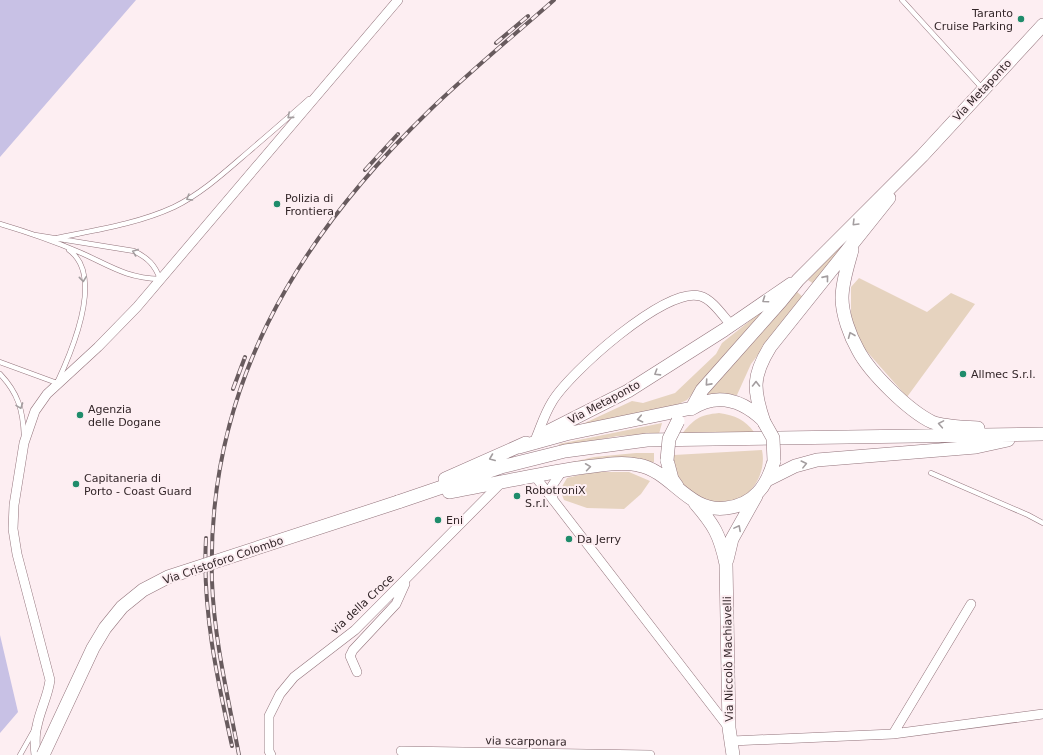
<svg xmlns="http://www.w3.org/2000/svg" width="1043" height="755" viewBox="0 0 1043 755" font-family="'DejaVu Sans',sans-serif">
<rect width="100%" height="100%" fill="#fdeef2"/>
<!-- green -->
<path fill="#e6d3bf" d="M871 214 814 284 808 280Z
M859 278 927 312 951 293 975 304 907 397 862 346 851 318V287Z
M796 291 803 297 751 364 737 395 707 394Z
M766 308 687 400 670 408 574 428 632 401 643 403 675 393 716 354 722 343Z
M719 413C735 415 745 420 754 432L681 435C694 419 699 415 719 413Z
M662 423 659 434 618 436 560 447 559 444Z
M762 450C768 478 744 509 714 504 709 504 703 499 698 496 676 484 673 480 674 455Z
M636 453H654V462L600 461 525 473 594 457Z
M592 472H629L650 481 641 494 624 509 587 508 564 500 560 490 567 478Z"/>
<!-- water -->
<path fill="#c8c1e5" d="M0 0H136L0 157Z
M0 635 18 712 0 733Z"/>
<g fill="none" stroke-linecap="round" stroke-linejoin="round">
<!-- lane casing -->
<g stroke="#93747c" stroke-width="5.5">
<path id="lane" d="M902 0 982 88
M0 224C27 232 53 241 79 252 109 265 125 278 160 279 155 265 148 258 134 251L35 235
M57 238C96 230 137 224 174 207 201 194 225 172 247 153 268 135 289 117 309 99
M0 362 57 383C71 353 105 276 69 250
M0 374C18 393 23 410 24 436
M931 473 1028 515 1043 523
M20 755 33 732"/>
</g>
<!-- street casing -->
<g stroke="#93747c" stroke-width="10">
<path id="street" d="M536 438C541 426 545 413 552 402 569 373 666 286 700 296 712 299 723 316 731 325
M534 475 729 728
M553 500 552 486 562 471
M357 672 350 656 353 650 396 604 405 584
M893 734 971 604
M732 741 893 734 1043 714
M401 751 650 755
M36 755C35 745 34 736 37 726 40 710 48 696 50 680L17 554 13 529 14 505 24 443 35 411 47 394 98 347 137 307 398 0
M271 755 269 751V716L280 694 294 677 355 630 503 481"/>
</g>
<!-- secondary casing -->
<g stroke="#93747c" stroke-width="14">
<path id="secondary" d="M852 250C848 265 842 282 842 298 842 314 850 336 858 350 870 373 909 411 932 422 945 427 964 427 978 428
M691 409C717 392 742 400 763 420
M764 422C753 390 752 376 770 347L889 198
M543 434 628 391 724 330 791 284
M519 447 566 434 692 408 702 390 781 301 798 280 922 156 1043 25
M667 460 672 479 677 486
M445 479 526 443
M769 479 795 466 817 460 976 447 1008 440
M449 492C492 484 535 475 578 468 597 466 619 461 638 465 672 471 688 513 726 508 754 505 767 486 774 461
M398 502 501 467 565 451 647 440 1043 434
M695 503C714 525 720 535 726 564L729 728 733 755
M727 560 732 539 756 496"/>
</g>
<!-- lane -->
<use href="#lane" stroke="#fff" stroke-width="4.5"/>
<!-- street -->
<use href="#street" stroke="#fff" stroke-width="9"/>
<!-- secondary -->
<use href="#secondary" stroke="#fff" stroke-width="13"/>
<!-- rail casing -->
<g stroke="#685b5e" stroke-width="4">
<path id="rail" d="M496 43 528 16
M365 170 398 134
M233 389 245 357
M206 538C202 609 217 678 232 746
M239 755C228 697 214 639 212 581 206 389 295 241 429 111 469 72 512 37 554 0"/>
</g>
<!-- rail -->
<use href="#rail" stroke="#fdeef2" stroke-width="2.5" stroke-dasharray="8" stroke-linecap="butt"/>
<!-- secondary-bridge casing -->
<g stroke="#93747c" stroke-width="14" stroke-linecap="butt">
<path id="secondary-bridge" d="M764 422 773 438 774 461
M667 460 669 439 678 421
M43 755 93 648 105 628 122 607 143 590 168 577 398 502"/>
</g>
<!-- secondary-bridge -->
<use href="#secondary-bridge" stroke="#fff" stroke-width="13"/>
</g>
<!-- one-way arrows -->
<defs><path id="oneway-chevron" d="M-2-3.5L2.5 0L-2 3.5" fill="none" stroke-width="1.6" stroke-linecap="round" stroke-linejoin="round"/></defs>
<g stroke="#a39d9f">
<use href="#oneway-chevron" transform="translate(290 116) rotate(139)"/>
<use href="#oneway-chevron" transform="translate(189 198) rotate(149)"/>
<use href="#oneway-chevron" transform="translate(855 223) rotate(135)"/>
<use href="#oneway-chevron" transform="translate(135 252) rotate(-160)"/>
<use href="#oneway-chevron" transform="translate(826 278) rotate(-51)"/>
<use href="#oneway-chevron" transform="translate(83 279) rotate(84)"/>
<use href="#oneway-chevron" transform="translate(765 300) rotate(145)"/>
<use href="#oneway-chevron" transform="translate(851 335) rotate(-112)"/>
<use href="#oneway-chevron" transform="translate(657 373) rotate(148)"/>
<use href="#oneway-chevron" transform="translate(708 383) rotate(132)"/>
<use href="#oneway-chevron" transform="translate(756 384) rotate(-90)"/>
<use href="#oneway-chevron" transform="translate(20 406) rotate(70)"/>
<use href="#oneway-chevron" transform="translate(640 419) rotate(168)"/>
<use href="#oneway-chevron" transform="translate(941 424) rotate(-170)"/>
<use href="#oneway-chevron" transform="translate(492 458) rotate(158)"/>
<use href="#oneway-chevron" transform="translate(804 464) rotate(-14)"/>
<use href="#oneway-chevron" transform="translate(588 467) rotate(-8)"/>
<use href="#oneway-chevron" transform="translate(738 528) rotate(-62)"/>
</g>
<!-- markers -->
<g fill="#1f8c6b" stroke="#fdeef2" stroke-width="1.5">
<circle cx="1021" cy="19" r="4"/>
<circle cx="277" cy="204" r="4"/>
<circle cx="963" cy="374" r="4"/>
<circle cx="80" cy="415" r="4"/>
<circle cx="76" cy="484" r="4"/>
<circle cx="517" cy="496" r="4"/>
<circle cx="438" cy="520" r="4"/>
<circle cx="569" cy="539" r="4"/>
</g>
<g text-anchor="middle" stroke-width="4" stroke-linejoin="round" paint-order="stroke">
<!-- poi labels -->
<g font-size="11" fill="#332629" stroke="#fdeef2" text-anchor="start">
<text x="1013" y="17" text-anchor="end">Taranto<tspan x="1013" dy="13">Cruise Parking</tspan></text>
<text x="285" y="202">Polizia di<tspan x="285" dy="13">Frontiera</tspan></text>
<text x="971" y="378">Allmec S.r.l.</text>
<text x="88" y="413">Agenzia<tspan x="88" dy="13">delle Dogane</tspan></text>
<text x="84" y="482">Capitaneria di<tspan x="84" dy="13">Porto - Coast Guard</tspan></text>
<text x="525" y="494">RobotroniX<tspan x="525" dy="13">S.r.l.</tspan></text>
<text x="446" y="524">Eni</text>
<text x="577" y="543">Da Jerry</text>
</g>
<!-- street labels -->
<g font-size="11" fill="#332629" stroke="#fdeef2">
<text transform="translate(982 90) rotate(-47)" y="4">Via Metaponto</text>
<text transform="translate(604 402) rotate(-28)" y="4">Via Metaponto</text>
<text transform="translate(223 560) rotate(-19)" y="4">Via Cristoforo Colombo</text>
<text transform="translate(362 604) rotate(-43)" y="4">via della Croce</text>
<text transform="translate(728 659) rotate(-91)" y="4">Via Niccolò Machiavelli</text>
<text transform="translate(526 741) rotate(1)" y="4">via scarponara</text>
</g>
</g>
</svg>
